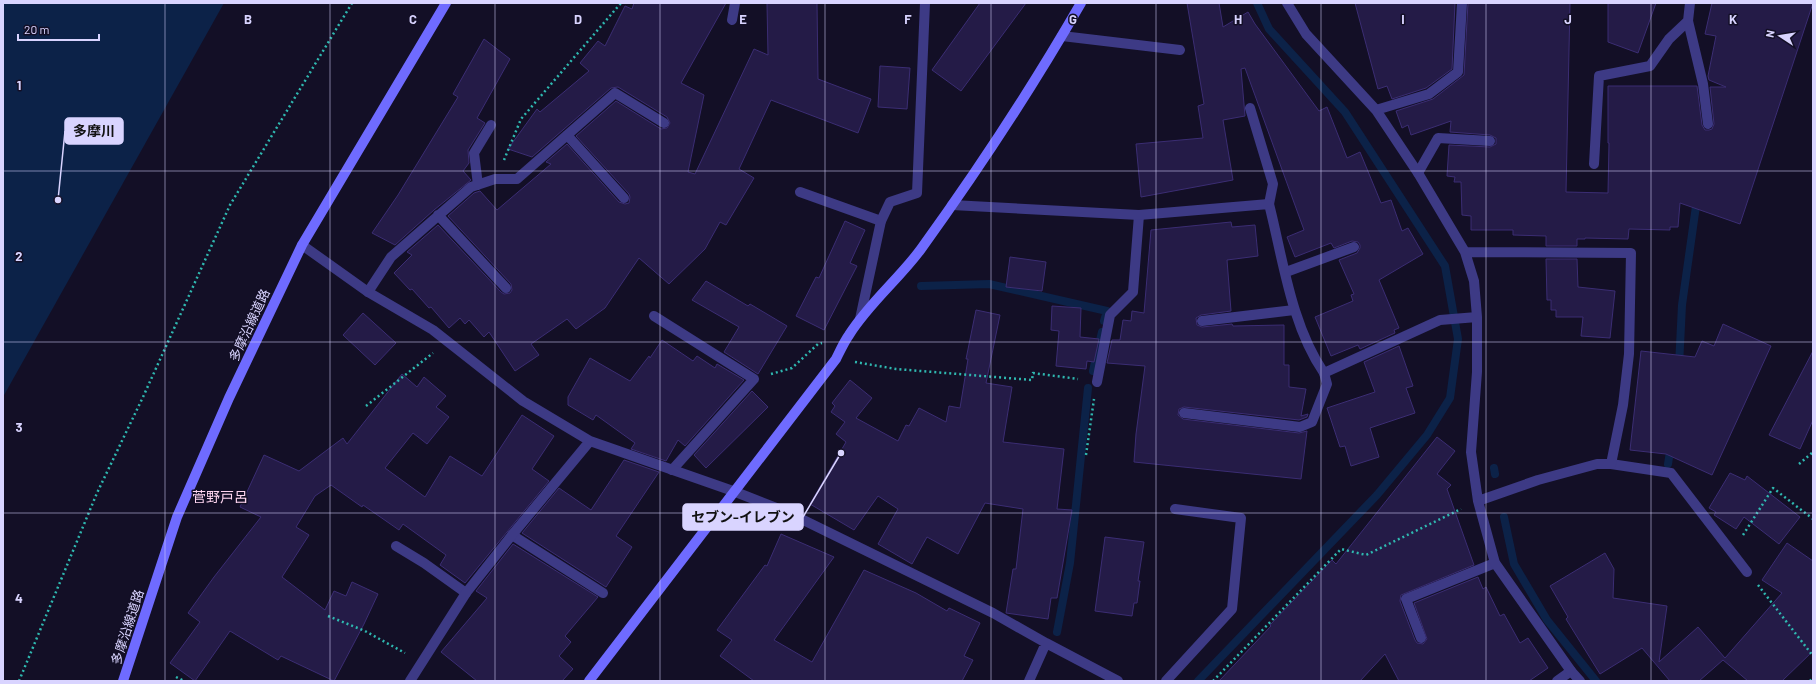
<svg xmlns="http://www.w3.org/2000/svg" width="1816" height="684" viewBox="0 0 1816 684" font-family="Barlow,'Noto Sans JP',sans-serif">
<rect width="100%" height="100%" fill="#130f26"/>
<!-- water -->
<path fill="#0c2248" d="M3 3H224L3 397Z"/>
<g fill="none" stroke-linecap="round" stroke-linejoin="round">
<!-- stream -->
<path stroke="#0c2248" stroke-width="8" d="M921 286 989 284 1107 311 1104 321
M1679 366 1682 305 1697 199
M1093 371 1102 332
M1668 464 1671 445
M1494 468 1495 474
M1504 517 1514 564 1547 620 1596 681
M1057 632 1070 563 1088 388
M1198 681 1377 495 1427 435 1450 398 1458 339 1445 266 1345 112 1269 29 1257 3"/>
</g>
<!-- building -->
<path fill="#241b47" stroke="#3b2d73" d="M634 3H726L681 83 704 95 688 172 695 174 754 49 768 55 767 3H817L818 79 871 99 858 133 771 100 739 169 754 178 726 225 720 222 705 249 669 284 639 258 605 308 576 329 567 319 531 344 539 355 515 371 489 332 484 337 469 320 465 324 460 318 449 328 431 307 429 308 412 289 410 290 394 273 412 255 407 252 438 225 501 292 504 294 510 293 512 290 511 284 448 216 474 193 480 191 497 210 551 164 546 162 567 144 619 202 625 204 629 203 630 197 629 194 576 136 616 101 661 129 667 128 670 123 667 117 618 87 611 88 532 157 508 149 537 109 540 112 589 71 580 63 598 41 605 46 625 6 632 9Z
M980 3H1026L961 91 932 70Z
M1187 3H1219L1223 27 1248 12 1255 24 1319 111 1327 107 1347 158 1360 152 1381 203 1391 200 1402 231 1408 228 1423 254 1379 280 1399 328 1394 330 1395 333 1360 349 1358 345 1331 356 1315 317 1353 301 1351 295 1354 294 1339 260 1357 253 1360 248V245L1358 242 1352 241 1334 248 1331 243 1295 257 1287 237 1304 230 1245 68 1241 69 1245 116 1223 120 1233 180 1141 197 1136 144 1203 138 1198 106 1204 104Z
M1355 3H1455L1452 69 1426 88 1392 99 1387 86 1378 89Z
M1468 3H1570L1566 192 1608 193 1609 143H1608V86H1697L1702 125 1705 130H1709L1712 129 1714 124 1710 87H1726L1709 80 1708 76 1716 36 1705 34 1712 3H1813L1740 224 1680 203 1678 227H1670V230L1629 229 1628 239 1585 238V239H1577V246H1546V236L1513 235V230H1471V216L1462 215 1461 182H1454L1455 177 1447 176 1449 145 1490 147 1496 144V138L1490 135 1450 132 1451 121 1411 135 1408 125 1402 128 1396 111 1433 99 1464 75Z
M1608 3H1656L1638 53 1608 42Z
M484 39 510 59 477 118 485 123 468 150 469 163 463 171 471 180 434 210 395 245 372 233 398 195 458 97 453 94Z
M880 66 910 68 907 109 878 107Z
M845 221 865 230 850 263 857 266 824 330 796 316 816 277 819 278Z
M1231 222 1232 227 1255 225 1258 256 1227 260 1231 311 1201 315 1196 318 1197 325 1202 327 1232 324 1233 326 1284 325V365H1289V387L1306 389 1301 416 1308 414 1307 417 1299 420 1184 407 1179 409 1178 415 1183 419 1299 433 1307 431 1301 479 1134 462 1136 434 1145 366 1107 363 1112 340H1120L1123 320 1131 321 1132 311 1144 313 1151 230Z
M1010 257 1046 262 1042 291 1006 287Z
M1546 259H1577L1578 287 1615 291 1610 338 1581 336 1583 317H1556V310H1551V300H1547Z
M706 281 748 306 750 304 787 326 758 374 724 352 739 327 692 300Z
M1052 306 1081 308 1080 337 1099 339 1094 362 1087 361 1086 369 1056 366 1059 331 1051 330Z
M976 310 1000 315 986 383 1012 387 1003 442 1064 449 1057 509 1072 510 1057 598H1051L1048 619 1006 613 1013 569H1016L1023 509 985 503 958 554 927 537 912 564 878 544 898 509 878 496 854 530 810 504 846 442 836 434 845 422 831 412 835 406 832 403 850 380 872 398 856 418 898 441 906 425 909 426 919 408 946 422 949 406 960 408 968 359H966Z
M363 313 396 343 375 365 343 335Z
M1723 324 1771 346 1712 475 1666 454 1630 450 1641 351 1695 357 1702 341 1714 346Z
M662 340 693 361 697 356 715 368 717 364 744 380 685 446 678 440 666 461 631 449 635 443 596 415 593 420 568 405V397L590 358 630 381 649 356 650 358Z
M1399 346 1413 386 1406 388 1415 413 1370 428 1379 457 1351 466 1345 446 1340 447 1327 408 1375 392 1364 362Z
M1813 351V420L1800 449 1769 435Z
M402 374 417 387 424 377 446 396 436 407 449 417 427 444 413 433 385 468 425 497 450 456 482 476 522 415 554 436 532 469 549 481 465 583 440 565 446 555 403 524 399 530 363 505 362 507 331 485 315 496 296 527 309 535 282 577 325 610 334 591 346 596 352 582 378 594 364 624 334 681 281 656 278 660 230 631 195 681 170 663 200 622 188 613 214 577 261 517 240 507 264 455 299 471 343 438 347 444Z
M752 391 768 407 706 468 694 455Z
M1437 437 1455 451 1437 474 1451 485 1447 489 1474 565 1401 595 1400 601 1415 640 1417 643 1423 644 1427 639 1414 603 1478 577 1483 589 1486 587 1500 616 1504 614 1520 643 1528 638 1548 668 1529 681H1399L1385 654 1360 681H1219L1271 626 1270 625 1332 560 1336 564Z
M624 460 659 472 616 536 632 547 606 587 522 533 559 488 591 510Z
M1730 473 1745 480 1747 476 1800 517 1779 544 1744 517 1736 529 1714 515 1716 512 1709 508Z
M781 534 834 557 774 640 812 662 864 570 916 593 947 611 949 608 980 623 964 656 973 660 962 681H754L720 656 732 640 717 630 765 565 767 566Z
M1105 537 1144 542 1138 581H1140L1137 603H1134L1132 616 1095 611Z
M1787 543 1813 561V651L1782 681H1748L1723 660 1699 681H1670L1642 648 1600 674 1566 619 1568 617 1550 586 1605 553 1614 569 1613 598 1667 606 1659 662 1698 627 1725 658 1782 593 1762 580Z
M513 544 598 597 565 636 571 642 559 656 573 669 562 681H477L441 652 487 598 476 591Z"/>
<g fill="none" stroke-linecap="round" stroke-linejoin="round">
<!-- path -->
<path stroke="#2fb8b0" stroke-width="2.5" stroke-dasharray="2 3" stroke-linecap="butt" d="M504 160 521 119 621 3
M855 362 896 369 1032 380 1033 373 1078 379
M771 374 792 368 818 344 822 343
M366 406 433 353
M1086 455 1094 399
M1799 464 1813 452
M1743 535 1773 488 1813 519
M1758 585 1813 656
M328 616 365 631 405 653
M176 677 184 681
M19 681 97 493 143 397 230 205 352 3
M1213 681 1341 549 1366 555 1461 509
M1810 681 1813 678"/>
<!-- lane -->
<path stroke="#3d3a85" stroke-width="10" d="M732 20 735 3
M1062 36 1180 50
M1250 108 1273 184 1269 204
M567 135 624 198
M1418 173 1438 138 1490 141
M478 185 474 153 491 125
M800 192 881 221
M438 215 506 288
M1286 272 1354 247
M368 292 391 257 471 187 495 179H517L615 93 664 123
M654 316 754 379 672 470
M1202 321 1294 310
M1097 382 1110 315 1133 292 1139 215
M1184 413 1300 427 1312 422 1327 384 1324 373
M1611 464 1671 473 1747 572
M512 535 603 593
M396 546 424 563 466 593
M1421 638 1406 599 1495 563
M1166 681 1232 609 1241 518 1175 509
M1557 681 1571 671"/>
<!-- street -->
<path stroke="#3d3a85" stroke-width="10" d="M1287 3 1306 34 1376 110 1418 173 1465 252 1474 281 1477 317V372L1471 452 1478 501 1495 563 1571 671 1580 681
M1690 3 1688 21 1703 84 1708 124
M1376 110 1429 94 1458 72 1462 3
M1594 164 1599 76 1650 66 1669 39 1688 21
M952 205 1139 215 1269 204C1283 259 1291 325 1324 373L1440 320 1477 317
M302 245 368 292 433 330 523 401 590 441 733 491 789 513 993 613 1046 643 1118 681
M1465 252 1631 253 1629 354 1623 405 1611 464H1597L1538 480 1478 501
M860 319 881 221 890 202 917 193 925 3
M410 681 466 593 512 535 590 441
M1029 681 1046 643"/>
<!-- secondary -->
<path stroke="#6f6bff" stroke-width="10" d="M123 681 177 517 229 398 302 245 446 3
M589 681C672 574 753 466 836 359 840 351 844 342 849 335 869 303 899 279 921 249 978 170 1032 88 1081 3"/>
</g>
<!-- grid -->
<path fill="none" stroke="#d9d4ff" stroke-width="1" stroke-opacity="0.55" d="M165 3V681M330 3V681M495 3V681M660 3V681M825 3V681M991 3V681M1156 3V681M1321 3V681M1486 3V681M1651 3V681M3 171H1813M3 342H1813M3 513H1813"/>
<g text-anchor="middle" stroke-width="3" stroke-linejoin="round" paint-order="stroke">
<!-- street labels -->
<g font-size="13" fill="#d9d4ff" stroke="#130f26">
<text transform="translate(249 325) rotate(-65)" y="5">多摩沿線道路</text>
<text transform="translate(127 627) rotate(-72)" y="5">多摩沿線道路</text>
</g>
<!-- neighbourhood labels -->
<g font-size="14" fill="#ffd6f0" stroke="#130f26">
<text x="220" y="502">菅野戸呂</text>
</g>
</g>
<g font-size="13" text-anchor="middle" font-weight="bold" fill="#d9d4ff" stroke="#130f26" stroke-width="3" stroke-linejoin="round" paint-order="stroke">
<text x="248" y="24">B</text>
<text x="413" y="24">C</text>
<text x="578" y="24">D</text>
<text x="743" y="24">E</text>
<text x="908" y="24">F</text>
<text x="1073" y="24">G</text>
<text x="1238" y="24">H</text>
<text x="1403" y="24">I</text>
<text x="1568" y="24">J</text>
<text x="1733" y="24">K</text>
<text x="19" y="90">1</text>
<text x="19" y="261">2</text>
<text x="19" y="432">3</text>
<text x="19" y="603">4</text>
</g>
<!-- callouts -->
<path fill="none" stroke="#d9d4ff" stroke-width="1.5" d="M58 200L65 131M841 453L803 517"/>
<g fill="#d9d4ff" stroke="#130f26" stroke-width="1.5">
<circle cx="58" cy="200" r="4"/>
<circle cx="841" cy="453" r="4"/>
</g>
<g fill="#d9d4ff" stroke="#d9d4ff" stroke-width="1.5">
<rect x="65" y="118" width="58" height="26" rx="4"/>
<rect x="683" y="504" width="120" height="26" rx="4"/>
</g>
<g font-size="14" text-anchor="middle" font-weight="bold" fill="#111">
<text x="94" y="136">多摩川</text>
<text x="743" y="522">セブン-イレブン</text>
</g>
<!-- border -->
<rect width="1816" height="684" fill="none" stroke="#d9d4ff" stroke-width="8"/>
<!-- north arrow -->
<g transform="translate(1780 36) rotate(282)" stroke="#130f26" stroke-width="3" paint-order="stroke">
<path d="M0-3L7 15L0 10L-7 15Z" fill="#d9d4ff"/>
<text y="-6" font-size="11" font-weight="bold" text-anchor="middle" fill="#d9d4ff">N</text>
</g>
<!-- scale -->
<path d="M18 34v6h81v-6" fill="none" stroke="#d9d4ff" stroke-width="2"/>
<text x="24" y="34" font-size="12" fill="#d9d4ff" stroke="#130f26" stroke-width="3" paint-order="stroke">20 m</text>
</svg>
